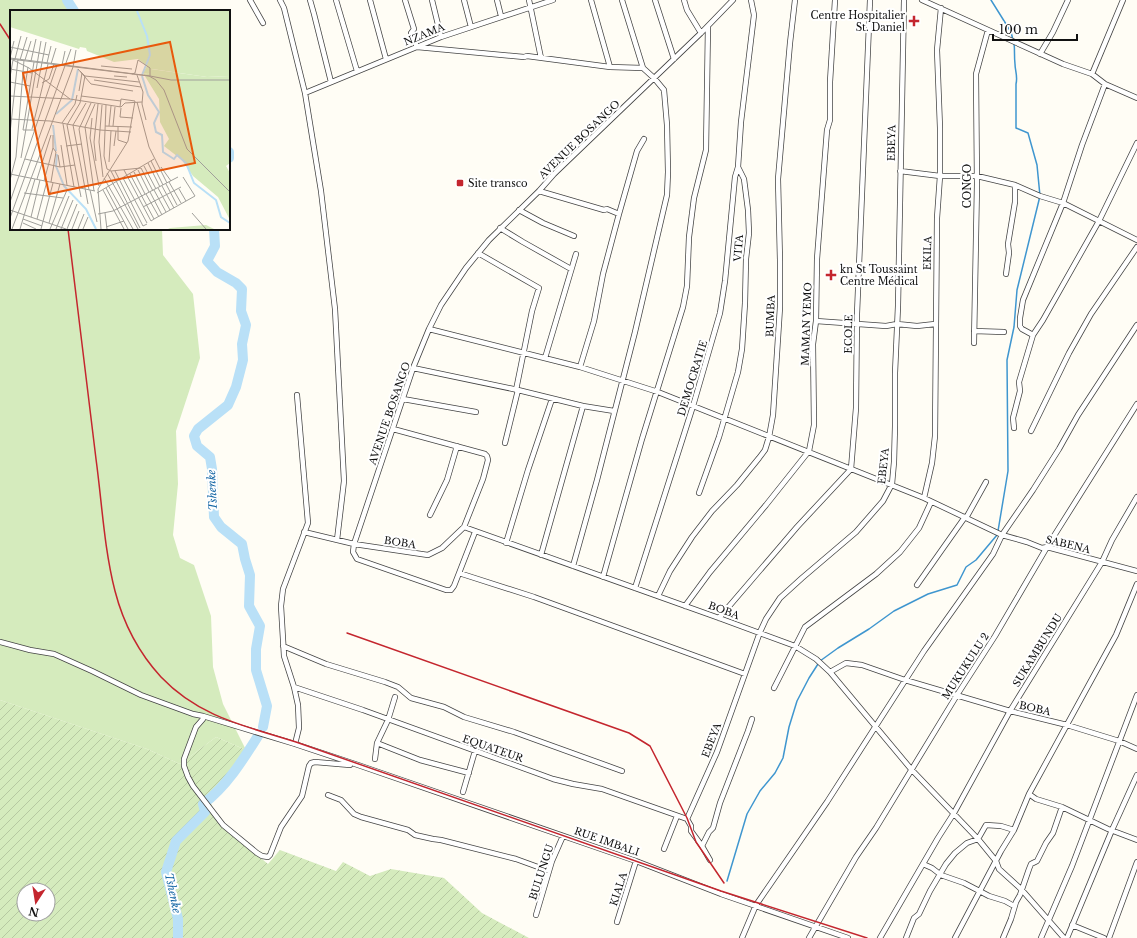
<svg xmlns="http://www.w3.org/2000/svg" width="1137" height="938" viewBox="0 0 1137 938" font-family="'Libre Baskerville',serif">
<defs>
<pattern id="garden-furrows" width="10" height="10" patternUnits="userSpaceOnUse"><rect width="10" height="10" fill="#d5ebbd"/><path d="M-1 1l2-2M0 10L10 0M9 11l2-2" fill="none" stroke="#b6c8a1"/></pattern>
</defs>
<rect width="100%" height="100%" fill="#fffdf5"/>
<!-- grass -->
<path fill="#d5ebbd" d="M0 0H72L78 11H11V229H162L163 255 193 294 200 358 176 431 178 484 173 535 180 558 194 565 211 616 213 667 223 704 246 750 216 737 180 764 147 749 0 700Z"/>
<!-- garden -->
<path fill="url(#garden-furrows)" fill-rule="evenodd" d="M0 700 147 749 180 764 216 737 246 750 209 798 219 824 268 864 280 850 336 871 343 862 370 876 391 869 444 878 482 913 529 938H0ZM24 890H48V914H24Z"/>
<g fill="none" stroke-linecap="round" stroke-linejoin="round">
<!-- stream -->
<path stroke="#3f96cf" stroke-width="1.5" d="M991 0 1011 32 1013 40
M998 531 1008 471 1007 360 1014 327 1017 290 1040 196 1037 165 1028 133 1016 128V84C1018 76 1015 71 1015 64 1014 56 1015 51 1014 43
M820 661 838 648 869 629 894 611 928 594 957 585 966 567 976 560 997 535
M727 881 747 814 760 791 775 773 783 758 789 727 797 701 809 678 818 664"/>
<!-- river -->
<path stroke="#b9e0f7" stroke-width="10" d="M67 0 74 11
M229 152V158
M214 229 215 246 207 261 217 272 236 283 242 289 241 311 246 325 242 344 243 360 236 387 228 405 198 429 194 436 197 446 210 457 212 469 214 517 221 527 242 544 245 559 250 575 249 606 260 626 256 649V670L267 706 263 727
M178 938V919L166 872 176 841 205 812 203 804C226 787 243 760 258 736"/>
<!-- street casing -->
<g stroke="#444" stroke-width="6">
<path id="street" d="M250 0 263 23
M280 0 284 8 305 93 321 191 335 309 344 481 337 540
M310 0 314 14 331 82
M336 0 357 71
M370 0 386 59
M405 0 414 29 411 33 417 47 524 57 527 56 610 67 643 68 654 78 664 90 667 125 668 172 667 195 635 332 597 480 573 566
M432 0 441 37
M464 0 471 27
M497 0 501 16
M529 0 541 58
M591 0 610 67
M622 0 643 68
M655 0 674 59
M684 0 687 10 701 33
M922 0 1063 64 1092 74 1105 84 1137 98
M1040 54 1053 32 1068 0
M1092 74 1123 0
M305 93 441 37 553 0
M900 171 940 176H977L1015 185 1040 196 1063 203 1137 240
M539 191 604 210 607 209 619 214
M519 210 543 223 574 236
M500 228 523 242 571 269
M478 253 539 288 532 311 516 390
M1006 274 1009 253 1008 244 1015 202V185
M816 321 886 326 897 324 917 326 935 324
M429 329 580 367 658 392 924 498 1002 535 1027 542 1042 548 1047 547 1137 571
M974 331 1004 332
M1033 335 1022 329 1020 326V318L1023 300 1063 203 1082 145 1105 84
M974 343 977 184 976 74 988 30
M545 358 576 254
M580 367 594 321 603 274 619 214 637 151 644 139
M413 368 518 390 583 406 614 411
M403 399 476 412
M1014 428 1013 418 1020 391 1019 382 1033 335 1043 320 1099 221 1137 143
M393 429 485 454 487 456 488 460 483 479 464 527
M1031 431 1069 353 1091 314 1137 247
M505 443 518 390
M699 493 719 437 738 372 742 349 745 303 746 259 749 233 748 210 744 179 738 167 741 122 754 15 751 0
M924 498 932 463 935 436 937 218 940 176V128L937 50 941 8
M430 515 447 480 457 446
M966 518 986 482
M304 532 354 544 428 555 442 548 464 527 719 618 795 646 816 659 830 672 846 663 862 665 905 680 1010 711 1067 725 1119 741 1137 749
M475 532 454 586 451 590H446L357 559 353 552 354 544 413 368 429 329 441 305 466 268 489 240 539 191 554 174 701 33 733 0
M506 543 528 470 552 399
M541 555 583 406
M459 573 534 597 745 674
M603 577 642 439 683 307 687 286 689 237 694 198 706 150 708 26
M917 585 965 517
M635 588 693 406 720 313 725 281 735 177 738 167
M658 596 670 571 692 537 712 511 737 485 759 458 765 450 769 437 773 415 780 307V261L778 179 790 43 795 0
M685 606 710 572 766 505 809 451 814 425 813 344 816 321 817 259 827 130 830 120V82L835 0
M719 618 797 527 851 469 856 408 857 314 870 0
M0 642 30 650 54 654 92 671 141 695 193 714 203 716V719L196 727 184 759V766L188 777 193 786 223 825 257 853 262 856 268 857 270 855 281 827 302 796 309 766 311 763 315 762 350 765
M283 646 326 664 385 682 398 687 411 698 444 707 464 717 514 732 622 771
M830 672 911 769 978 839 996 861 999 869 1021 889 1064 938
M294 687 363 710 553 779 573 784 602 789 687 819
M774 688 805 627 876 574 900 552 919 528 931 502
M203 716 295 744 358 765 636 861 721 894 848 938
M377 743 420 760 469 773
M295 744 299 728 298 705 294 687 284 656 281 606 283 589 308 523 297 395
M375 759 377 743 388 720 395 697
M463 792 475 751
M1029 794 1036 799 1062 807 1108 829 1137 840
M328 795 341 800 354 814 361 817 408 830 415 835 433 839 441 840 516 859 549 871
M702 846 709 832 713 828 720 803 748 731 752 719
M664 849 677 816
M710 860 702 846 691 831V826L687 819 717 752 760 632 766 619 780 598 802 578 856 532 883 501 892 484 894 462 895 426V373L898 306 904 0
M923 864 932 868 941 875 964 883 989 896 1005 901 1014 906 1015 904
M536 915 552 861 563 836
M617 922 636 861
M1072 925 1104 938
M742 938 756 905 827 802 924 651 993 554 1002 535 1033 490 1059 449 1078 415 1137 325
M809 938 856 857 876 828 957 695 995 636 1047 547 1137 404
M880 938 938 838 954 813 1010 711 1102 562 1112 540 1137 497
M906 938 914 918 919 914 930 891 946 864 955 853 967 843 978 839 986 825 1001 826 1014 830
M955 938 1001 851 1014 830 1029 794 1116 635 1137 584
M1003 938 1011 919 1016 902 1020 895 1029 869 1031 864 1037 861 1046 843 1053 833 1062 807
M1041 938 1072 866 1137 695
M1067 938 1112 830 1137 775
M1109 938 1137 862"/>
</g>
<!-- street -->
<use href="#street" stroke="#fff" stroke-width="4.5"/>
<!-- rail -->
<path stroke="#c4262e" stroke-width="1.5" d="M0 24 11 41
M68 229C77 306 87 382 96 459 102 503 104 548 115 591 123 622 139 653 161 677 199 717 245 726 296 742L721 891 867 938
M347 633 629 733 650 746 687 818 696 842 724 883"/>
</g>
<!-- markers -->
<g fill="#c4262e" stroke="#fff" stroke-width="1.5">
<path d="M912 15h4v4h4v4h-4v4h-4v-4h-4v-4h4z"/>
<rect x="456" y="179" width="8" height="8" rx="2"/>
<path d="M829 269h4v4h4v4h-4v4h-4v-4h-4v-4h4z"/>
</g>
<g text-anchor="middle" stroke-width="4" stroke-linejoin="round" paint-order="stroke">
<!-- poi labels -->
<g font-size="10" fill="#111" stroke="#fff" text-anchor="start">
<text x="905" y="19" text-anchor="end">Centre Hospitalier<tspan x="905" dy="12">St. Daniel</tspan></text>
<text x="468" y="187">Site transco</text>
<text x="840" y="273">kn St Toussaint<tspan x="840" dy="12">Centre Médical</tspan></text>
</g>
<!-- street labels -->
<g font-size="10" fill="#111" stroke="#fff">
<text transform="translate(424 34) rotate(-22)" y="4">NZAMA</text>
<text transform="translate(579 139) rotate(-44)" y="4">AVENUE BOSANGO</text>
<text transform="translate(891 143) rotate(-89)" y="4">EBEYA</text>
<text transform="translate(967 186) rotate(-90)" y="4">CONGO</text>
<text transform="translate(738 248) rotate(-86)" y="4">VITA</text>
<text transform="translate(927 253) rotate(-89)" y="4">EKILA</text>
<text transform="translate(770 316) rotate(-88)" y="4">BUMBA</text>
<text transform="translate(806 324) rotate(-88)" y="4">MAMAN YEMO</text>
<text transform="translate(848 334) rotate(-89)" y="4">ECOLE</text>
<text transform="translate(692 378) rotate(-73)" y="4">DEMOCRATIE</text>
<text transform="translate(389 413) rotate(-71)" y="4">AVENUE BOSANGO</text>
<text transform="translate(883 466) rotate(-84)" y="4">EBEYA</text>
<text transform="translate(400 542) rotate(9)" y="4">BOBA</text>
<text transform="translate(1068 544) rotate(14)" y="4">SABENA</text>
<text transform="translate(724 610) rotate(20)" y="4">BOBA</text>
<text transform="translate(1037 650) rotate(-58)" y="4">SUKAMBUNDU</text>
<text transform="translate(965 666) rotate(-57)" y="4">MUKUKULU 2</text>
<text transform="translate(1035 708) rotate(13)" y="4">BOBA</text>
<text transform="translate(711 740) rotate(-69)" y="4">EBEYA</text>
<text transform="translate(493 748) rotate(19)" y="4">EQUATEUR</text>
<text transform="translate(607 841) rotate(19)" y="4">RUE IMBALI</text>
<text transform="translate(541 872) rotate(-72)" y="4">BULUNGU</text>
<text transform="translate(618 889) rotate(-72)" y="4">KIALA</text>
</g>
<!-- water labels -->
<g font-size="11" font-style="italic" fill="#1768a6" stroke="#fff">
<text transform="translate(212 490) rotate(-93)" y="4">Tshenke</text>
<text transform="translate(173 893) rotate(78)" y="4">Tshenke</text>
</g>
</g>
<!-- overview -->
<g transform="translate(10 10)">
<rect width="220" height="220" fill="#fffdf5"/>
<path d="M141 59 197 67 220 66V153L216 156 220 163V210L208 187 183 166 172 150 154 136 159 129 150 112 149 89 133 63 138 64Z" fill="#d5ebbd"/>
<path d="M0 1H220V66L197 67 142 59 138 64 133 63 137 56 128 49 104 52 77 41 76 38 70 37 69 39 0 17ZM196 215 204 219H158L160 218Z" fill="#d5ebbd"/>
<path fill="none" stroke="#b9e0f7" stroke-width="2" d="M127 1 137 26 140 45 132 65M132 66 138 85 149 102 144 113 146 122 152 125 153 142 164 149 167 145 176 153 184 173 206 190 211 207 220 213M46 104 62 90 68 59M43 115 46 141M47 144 46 156 54 176 76 199 86 219"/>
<path fill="none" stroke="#a09f9a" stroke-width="1" d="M0 37 39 45M0 48 140 66M0 48 4 31M0 49 139 66 146 70 154 80 177 139 220 182M5 49 11 26M3 50 19 58 60 89M10 50 17 27M15 50 21 31M21 51 26 29M24 52 13 120H25M37 53 41 36M41 54 46 38M52 55 55 41M91 56 122 59M0 59 22 63M68 59 81 74 123 81M70 61 75 66 70 93 57 115 71 187M122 64 125 63 128 50 140 58V66L161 70H220M127 65 133 82 132 94 136 110M75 66 129 72M104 66 117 67M0 67 3 50M84 70 131 77M0 72 20 76M32 73 39 69 44 54M15 76 18 57M27 78 36 32M69 81 72 63M0 86 60 89 111 97 115 93 132 92M71 86 111 91M127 92 139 137 157 173M76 93 63 115 78 194M92 95 89 132 93 167M96 95 94 146 97 159 101 161 131 158 143 181M111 98 110 107 123 108M82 108 80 128 89 176M0 109 40 111 90 120 121 122M52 113 65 94 67 85M53 114 64 177M95 116 122 117M99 116 101 96M103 116 105 97M108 117V130L117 133M22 119 38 54M0 123 8 49M51 135 57 175M56 136 72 134M104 136 106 121M48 145 50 157M11 148 31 31M15 149 50 157 65 155M86 151 84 132 88 94M141 151 153 175M99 152 101 121M138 153 150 177M134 156 146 179M151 157 161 171M114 160 141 211 144 209M128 160 139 182M101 161 130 218M105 161 133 216 137 214M124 162 135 184M97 163 115 195M0 164 85 181M120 164 144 209 185 186 173 167M94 168 123 219M113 168 137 213M27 169 41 125M0 170 6 147 14 50M34 171 43 138V125M41 172 46 142 43 138M159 172 171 193M156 174 167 195M152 176 164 198M96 178 118 219M148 178 160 200M169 179 176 191M79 180 69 119 81 93M80 180 87 212M93 180 114 219M144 180 156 202M84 181 75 117 85 94M140 182 152 205M14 183 53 188M87 183 144 149M136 184 149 207M0 192 47 55M115 195 128 219M133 197 171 177M0 200 56 219M95 203 97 219M182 203 196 219M88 204 103 201 168 167M21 207 30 170M0 208 61 39M13 209 32 216M27 209 37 171M13 213 26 219M39 213 50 174M96 217 114 211M2 219 63 57 66 40M10 219 25 169M31 219 43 173M40 219 57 180M46 219 59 186M51 219 63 190M57 219 67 194M62 219 69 201M68 219 74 204M73 219 78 207M91 219 88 179 118 131 125 91 111 89 110 97"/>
<path fill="#e8590c" fill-opacity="0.15" stroke="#e8590c" stroke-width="2" d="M160 32 185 153 39 184 13 63Z"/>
<rect width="220" height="220" fill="none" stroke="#111" stroke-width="2"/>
</g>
<!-- north arrow -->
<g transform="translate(36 902) rotate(192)"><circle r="19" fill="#ffffff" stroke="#a0a0a0"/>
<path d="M0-3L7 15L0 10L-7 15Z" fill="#c4262e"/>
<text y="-6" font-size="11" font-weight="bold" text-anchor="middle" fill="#111111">N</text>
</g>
<!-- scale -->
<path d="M993 34v6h84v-6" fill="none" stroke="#111111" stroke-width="2"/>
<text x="999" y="34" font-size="12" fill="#111111" stroke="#ffffff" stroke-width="3" paint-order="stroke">100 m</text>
</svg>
